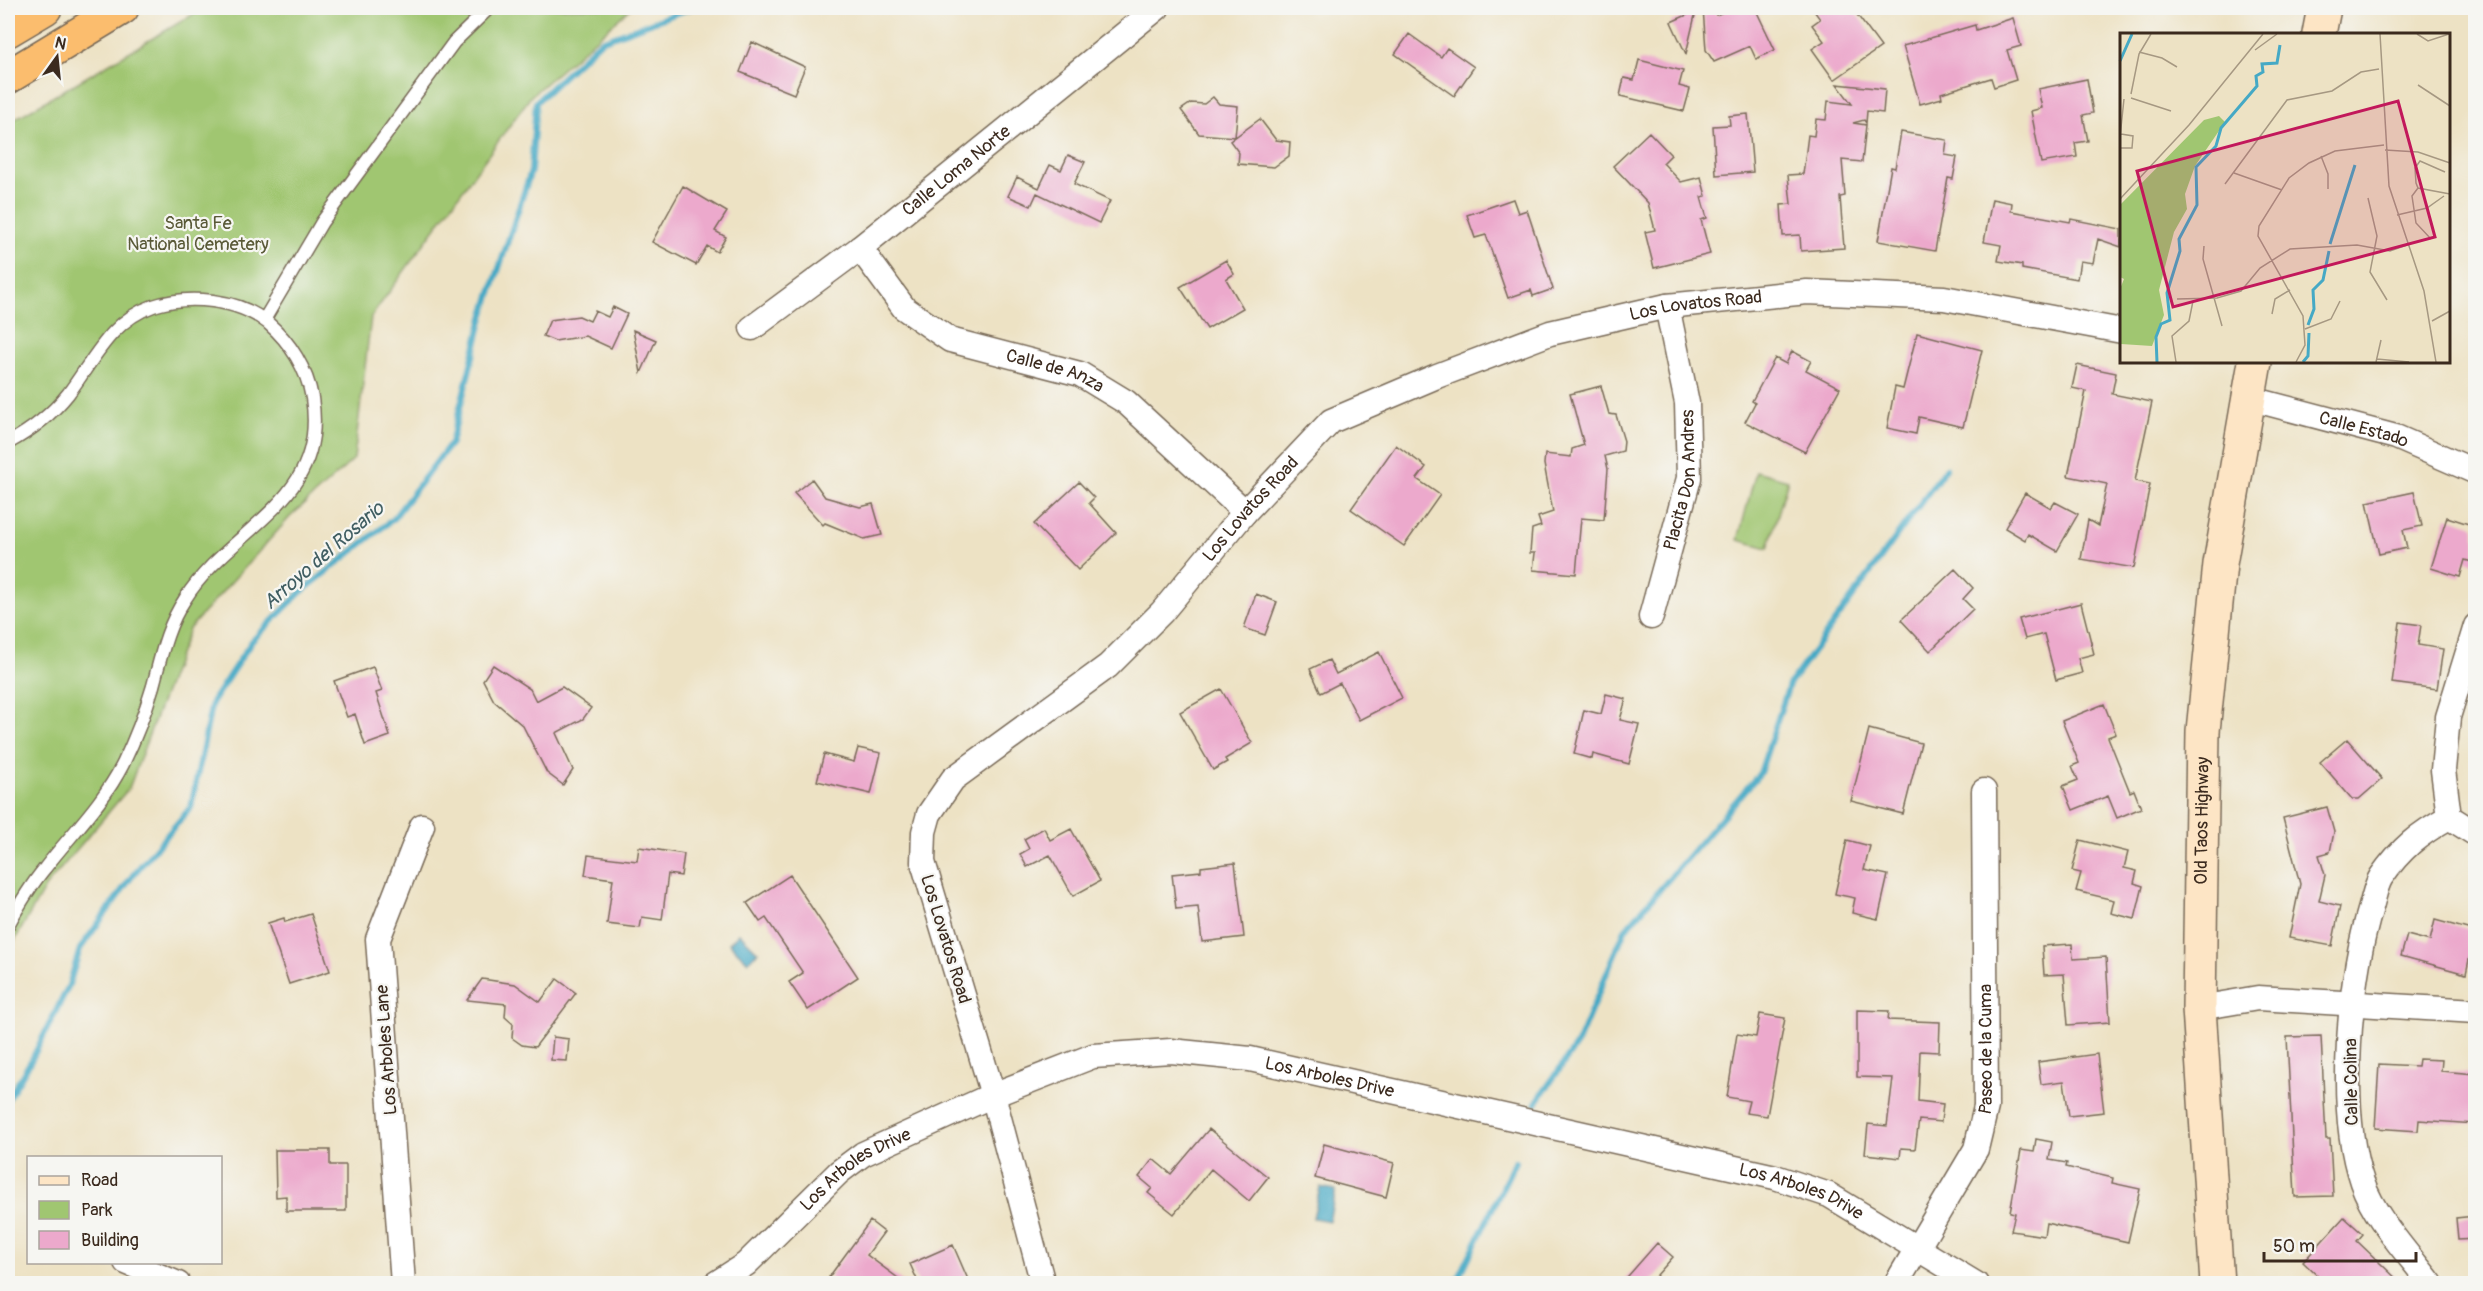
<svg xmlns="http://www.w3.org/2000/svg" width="2483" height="1291" viewBox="0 0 2483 1291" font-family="Pangolin,sans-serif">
<rect width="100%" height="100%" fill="#f6f6f2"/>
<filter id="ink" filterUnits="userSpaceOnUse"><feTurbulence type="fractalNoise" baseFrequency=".0167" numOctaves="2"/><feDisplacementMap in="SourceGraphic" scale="12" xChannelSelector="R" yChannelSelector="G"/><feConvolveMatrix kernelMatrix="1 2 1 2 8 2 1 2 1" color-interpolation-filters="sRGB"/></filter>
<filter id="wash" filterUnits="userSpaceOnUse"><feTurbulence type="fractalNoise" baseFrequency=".008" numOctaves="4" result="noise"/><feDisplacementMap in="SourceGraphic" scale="24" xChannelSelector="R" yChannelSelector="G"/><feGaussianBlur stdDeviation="1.35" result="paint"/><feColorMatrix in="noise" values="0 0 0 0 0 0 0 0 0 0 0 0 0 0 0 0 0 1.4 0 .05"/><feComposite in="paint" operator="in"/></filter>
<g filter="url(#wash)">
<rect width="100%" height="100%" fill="#ede2c4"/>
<!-- green -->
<path fill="#a0c671" stroke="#6e7848" stroke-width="1.5" d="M204 8H631L531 96 371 317 354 459 290 517 189 629 129 788 46 886 8 952V123Z
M1756 471 1788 480 1768 548 1738 540Z"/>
<!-- water -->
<path fill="#45a9c5" stroke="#406a72" stroke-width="1.5" d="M739 933 758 952 748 962 729 943Z
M1320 1187 1336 1190 1329 1221 1313 1218Z"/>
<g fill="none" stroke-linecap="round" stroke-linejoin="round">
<!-- stream -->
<path stroke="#45a9c5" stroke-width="6" d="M8 1099 32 1059 69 985 80 949 133 875 191 807 212 702 252 641 300 593 393 519 451 443 483 317 531 171 536 102 601 41 691 8
M1536 1103 1577 1044 1625 930 1760 773 1789 685 1946 468
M1456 1284 1515 1162"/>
</g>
<g id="blocks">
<!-- building -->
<path fill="#eca9cc" d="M1703 8H1713L1716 15 1733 8H1755L1775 50 1756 59 1750 46 1714 62 1706 50Z
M1812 8H1852L1881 47 1834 80 1812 49 1824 41 1812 25 1820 19Z
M1696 11 1686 54 1671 22Z
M2013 18 2021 46 2007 50 2016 80 1994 87 1991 78 1941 93 1942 98 1920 104 1903 46 1975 25 1976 30Z
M1409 34 1441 57 1447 48 1474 67 1454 96 1395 54Z
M752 42 805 67 794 94 740 72Z
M1639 60 1683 71 1679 86 1690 89 1684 111 1620 96 1624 78 1634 80Z
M2087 79 2093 113 2083 115 2088 141 2075 143 2077 157 2041 163 2031 111 2042 108 2038 89Z
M1837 84 1885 89 1883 113 1867 111 1866 123 1864 120 1853 123 1866 125 1862 162 1842 160 1845 196 1840 197 1844 248 1801 251 1800 235 1783 236 1781 205 1791 204 1788 175 1803 174 1808 135 1814 136 1816 119 1826 120 1828 101 1852 104Z
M1213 97 1219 104 1238 106 1235 137 1199 134 1181 110 1191 103 1204 104Z
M1748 114 1753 172 1716 175 1713 126 1730 125 1729 116Z
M1260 119 1276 140 1290 142 1289 156 1274 167 1238 164 1239 153 1230 141Z
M1649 132 1671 155 1663 163 1681 182 1701 177 1706 196 1701 197 1707 218 1701 220 1710 254 1654 268 1645 232 1655 230 1648 203 1613 166Z
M1901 132 1947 140 1945 155 1957 157 1953 179 1948 178 1935 251 1878 241 1891 167 1895 168Z
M1068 155 1085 162 1074 184 1110 201 1099 223 1037 193 1031 206 1008 196 1017 177 1039 188 1050 165 1061 170Z
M683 186 727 212 715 231 726 237 717 252 707 246 696 265 652 242Z
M1513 199 1518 213 1527 210 1553 289 1533 296 1531 290 1508 298 1486 235 1475 238 1467 215Z
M1992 199 2012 203 2011 211 2070 222 2071 219 2121 229V247L2098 239 2093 263 2080 261 2077 279 2022 269V265L1998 261 2001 245 1984 242Z
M1226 260 1234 274 1226 279 1243 308 1207 329 1180 287Z
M613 307 627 314 611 348 585 336 555 341 543 336 550 320 579 316 590 321 595 311 608 317Z
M633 330 656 340 641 373Z
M1917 333 1982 350 1963 427 1919 417 1916 434 1887 428 1895 387 1903 389Z
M1792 351 1811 361 1806 370 1840 388 1805 452 1745 422 1755 403 1752 401 1775 358 1786 364Z
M2077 365 2116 373 2112 394 2152 402 2135 481 2150 484 2134 568 2081 559 2088 520 2098 526 2107 484 2068 476 2086 391 2072 388Z
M1601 386 1609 414 1616 415 1624 441 1623 451 1605 456 1608 469 1604 520 1581 518 1576 574 1533 570 1535 553H1530L1532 529 1541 526 1538 517 1553 512 1544 464 1545 454 1571 457 1572 449 1584 445 1570 394Z
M1396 445 1426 467 1417 479 1440 495 1404 546 1351 509Z
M812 479 825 497 860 507 873 504 882 535 864 539 825 523 823 525 794 493Z
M1079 482 1094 498 1089 503 1116 533 1078 570 1034 524Z
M2414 492 2422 526 2403 530 2407 548 2379 554 2367 502Z
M2025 493 2051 508 2055 502 2078 514 2057 551 2028 534 2025 540 2005 528Z
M2447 517 2475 526V563L2465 560 2460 577 2431 568Z
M1955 569 1973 588 1963 599 1973 609 1930 651 1901 620Z
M1256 594 1277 602 1265 635 1244 628Z
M2081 603 2094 654 2078 658 2082 673 2056 680 2044 634 2025 639 2019 619Z
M2400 622 2421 625 2418 645 2443 649 2437 689 2392 683Z
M1379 652 1402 698 1359 720 1340 683 1321 693 1310 669 1329 660 1336 674Z
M493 665 530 689 536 701 562 687 591 708 583 719 556 733 573 770 563 785 547 773 523 726 494 701 483 680Z
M373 667 382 691 376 693 390 736 365 745 355 714 347 717 334 681Z
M1221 689 1252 743 1225 759 1227 762 1213 770 1180 712Z
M1606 694 1626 699 1620 720 1639 724 1629 764 1593 754 1592 759 1574 754 1584 710 1601 714Z
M2104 704 2116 734 2108 737 2130 792 2134 790 2141 808 2117 818 2108 796 2073 810 2063 786 2078 780 2072 766 2079 763 2062 721Z
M1869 729 1921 743 1903 814 1851 801Z
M2347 739 2382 779 2359 799H2352L2320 762Z
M858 748 881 753 871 794 817 781 824 754 854 762Z
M2327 807 2334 832 2330 852 2319 855 2325 875 2319 901 2340 906 2332 946 2289 938 2300 884 2283 818Z
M1044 828 1050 840 1071 829 1100 881 1073 896 1050 855 1027 867 1020 854 1029 849 1024 839Z
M1847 840 1870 846 1864 870 1888 875 1878 919 1852 913 1855 898 1835 894Z
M2080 840 2128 852 2124 868 2137 871 2134 883 2143 886 2135 919 2111 913 2114 900 2076 891 2081 873 2072 871Z
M639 847 684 854 681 876 668 874 662 920 642 917 640 928 607 924 613 879 585 875 588 855 637 861Z
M1235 863 1244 937 1202 942 1198 907 1176 909 1172 874 1201 871V867Z
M790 875 858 977 808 1010 789 982 803 973 766 918 760 922 747 903Z
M311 914 330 971 289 984 268 923 284 918 285 922Z
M2435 920 2475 931 2466 974 2401 956 2407 935 2430 941Z
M2072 944 2073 959 2106 957 2110 1022 2068 1025 2064 974 2044 975 2042 946Z
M482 979 515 984 540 1002 557 979 576 993 535 1047 522 1045 512 1038 513 1024 505 1017 506 1004 467 1000Z
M1857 1010 1889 1011 1888 1020 1940 1022 1939 1052 1920 1051 1918 1101 1943 1104 1941 1122 1919 1120 1915 1149 1901 1148 1900 1158 1865 1154 1868 1124 1887 1126 1893 1078 1857 1077Z
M1760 1014 1785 1018 1767 1116 1746 1113 1749 1101 1727 1097 1737 1034 1756 1037Z
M2321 1036 2326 1139H2330L2333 1196 2295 1197 2287 1037Z
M553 1037 569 1039 567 1061 551 1060Z
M2097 1054 2104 1112 2069 1116 2064 1081 2041 1084 2038 1062Z
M2419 1059 2442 1060 2441 1071 2475 1074V1124L2419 1120 2418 1131 2375 1128 2379 1064 2418 1066Z
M1209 1129 1268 1177 1249 1201 1211 1169 1174 1214 1148 1193 1152 1188 1139 1177 1153 1159 1171 1174Z
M2036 1139 2052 1142 2049 1160 2067 1163 2066 1167 2113 1178 2112 1183 2140 1189 2128 1242 2046 1223 2044 1236 2011 1231 2015 1213 2010 1212 2021 1150 2034 1152Z
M1324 1144 1394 1163 1386 1197 1315 1178Z
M275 1150H330V1165H346V1211H286V1196L276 1197Z
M2475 1216V1239L2458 1240 2456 1218Z
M2344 1217 2363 1234 2357 1241 2402 1284H2326L2303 1262Z
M870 1221 884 1232 867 1255 906 1284H837L829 1277Z
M1657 1243 1673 1257 1649 1284H1621Z
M953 1245 970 1284H919L910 1264Z"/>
</g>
</g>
<g filter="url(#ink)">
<use href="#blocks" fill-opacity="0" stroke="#796a58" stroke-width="1.5"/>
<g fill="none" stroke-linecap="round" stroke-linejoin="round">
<!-- lane casing -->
<g stroke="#796a58" stroke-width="15">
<path id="lane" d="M264 320 322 222 454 42 489 8
M8 443C30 431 52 414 68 394 94 360 110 321 153 306 189 294 238 299 268 323 290 342 307 369 312 398 329 502 231 526 185 599 167 626 161 656 153 686 145 713 135 739 123 764 102 805 72 833 45 868 30 886 19 905 8 925"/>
</g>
<!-- street casing -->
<g stroke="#796a58" stroke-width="27">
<g id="street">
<path id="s1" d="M860 248 904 308 950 340 1080 374 1126 402 1245 512"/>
<path id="s2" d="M752 328 860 248 1157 8"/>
<path id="s3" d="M2248 398 2396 437 2476 472"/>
<path id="s4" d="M1651 617 1689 478 1687 403 1667 306"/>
<path d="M2476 626 2448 717 2443 770 2449 817 2476 834"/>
<path d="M2199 1008 2258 998 2476 1011"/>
<path d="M126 1262 178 1284"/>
<path d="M403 1284 378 939 422 826"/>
<path id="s5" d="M715 1284 746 1264 839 1172 863 1154 993 1095 1093 1056 1171 1051 1250 1059 1775 1177 1829 1195 1976 1284"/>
<path id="s6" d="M1043 1284 993 1095 923 862 924 832 929 814 953 779 1108 666 1162 612 1245 512 1331 421 1437 376 1550 333 1667 306 1807 292 1944 298 2122 331"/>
<path id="s7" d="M1896 1284 1976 1149 1986 1107 1984 791"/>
<path d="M2431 1284C2407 1252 2375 1219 2362 1182 2337 1109 2349 980 2371 907 2374 897 2376 885 2381 877 2401 848 2419 834 2449 817"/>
</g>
</g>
<!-- secondary casing -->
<g stroke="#796a58" stroke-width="36">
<g id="secondary">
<path d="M2319 34 2324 8"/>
<path id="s8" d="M2217 1284 2199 1008 2203 731 2220 564 2255 362"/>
</g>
</g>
<!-- highway casing -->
<g stroke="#796a58" stroke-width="36">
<path id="highway" d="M8 30 45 8
M8 77 122 8"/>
</g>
<!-- lane -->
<use href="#lane" stroke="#fff" stroke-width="12"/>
<!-- street -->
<use href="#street" stroke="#fff" stroke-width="24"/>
<!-- secondary -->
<use href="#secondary" stroke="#fde5c5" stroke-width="33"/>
<!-- highway -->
<use href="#highway" stroke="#fbbd6e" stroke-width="33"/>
</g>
</g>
<g text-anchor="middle" stroke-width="4.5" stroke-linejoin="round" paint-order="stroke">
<!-- street labels -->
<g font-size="18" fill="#3b2a1e" stroke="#f6f6f2">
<text dy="6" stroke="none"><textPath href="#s2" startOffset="258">Calle Loma Norte</textPath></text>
<text dy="6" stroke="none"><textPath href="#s6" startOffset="1438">Los Lovatos Road</textPath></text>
<text dy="6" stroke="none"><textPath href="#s1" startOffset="240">Calle de Anza</textPath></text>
<text dy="6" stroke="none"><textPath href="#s3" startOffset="120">Calle Estado</textPath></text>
<text dy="6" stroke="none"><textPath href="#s4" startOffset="141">Placita Don Andres</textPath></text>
<text dy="6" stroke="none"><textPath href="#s6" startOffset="934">Los Lovatos Road</textPath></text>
<text dy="6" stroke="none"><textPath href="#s8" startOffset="464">Old Taos Highway</textPath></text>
<text transform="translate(946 939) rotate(73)" y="6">Los Lovatos Road</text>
<text dy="6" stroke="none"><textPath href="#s7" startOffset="258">Paseo de la Cuma</textPath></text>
<text transform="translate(386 1050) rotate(-94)" y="6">Los Arboles Lane</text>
<text dy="6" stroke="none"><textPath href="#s5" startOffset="687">Los Arboles Drive</textPath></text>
<text transform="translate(2351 1082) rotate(-91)" y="6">Calle Colina</text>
<text dy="6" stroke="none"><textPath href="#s5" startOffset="183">Los Arboles Drive</textPath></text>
<text dy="6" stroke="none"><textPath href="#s5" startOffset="1173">Los Arboles Drive</textPath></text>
</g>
<!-- park labels -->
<g font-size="18" fill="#595937" stroke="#f6f6f2">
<text x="198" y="229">Santa Fe<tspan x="198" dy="21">National Cemetery</tspan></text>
</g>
<!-- water labels -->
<g font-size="20" font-style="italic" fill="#3f5d61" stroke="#f6f6f2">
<text transform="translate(323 555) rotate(-41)" y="7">Arroyo del Rosario</text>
</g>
</g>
<!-- overview -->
<g transform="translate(2120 33)">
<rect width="330" height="330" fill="#ede2c4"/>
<path d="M99 83 105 89 75 133 65 161 67 176 54 199 39 257 44 282 32 313 1 311 0 256 4 246 0 244V172L84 87Z" fill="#a0c671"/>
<path fill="none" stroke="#45a9c5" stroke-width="3" d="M0 28 12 1M210 211 235 132M188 292 194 276 193 257 203 247 209 218M37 329 36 304 41 291 50 287 47 260 60 218 59 206 77 172 76 134 96 113 101 95 137 53 136 43 143 39 142 31 157 30 160 12M183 329 188 323 189 300"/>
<path fill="none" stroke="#a69882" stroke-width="1.5" d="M260 1 269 153 304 258 316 329M297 1 308 8 329 1M135 17 157 1M19 19 42 25 57 34M298 52 330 73M11 61 19 21 31 1M11 65 51 78M0 104 4 66M0 115H12L13 103 1 101M265 117 298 119 330 130M201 123 208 141V156M325 139 300 128 295 135 296 150 298 155 330 161M114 140 162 157M105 151 167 67 212 58 241 39 259 36M298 155 292 163 296 190 311 206M248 165 257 203 250 239 267 267M0 166 69 92 143 1M277 182 307 175 324 163M84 213 83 226 102 293M57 266 97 265 121 258 140 235 170 216 237 212 270 218 287 212M152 281 155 266 170 257M312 288 330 278M185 296 211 286 220 268M257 326 289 329M56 329 52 303 69 288 73 268M176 329 185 312 183 283 138 203 139 193 169 145 189 130 215 118 264 112M256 329 261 307"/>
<path fill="#c2185b" fill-opacity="0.15" stroke="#c2185b" stroke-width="3" d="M278 68 315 204 53 274 17 138Z"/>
<rect width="330" height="330" fill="none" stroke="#3b2a1e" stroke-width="3"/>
</g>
<!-- margin -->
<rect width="2483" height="1291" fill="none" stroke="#f6f6f2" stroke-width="30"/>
<!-- legend -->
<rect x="27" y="1156" width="195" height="108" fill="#f6f6f2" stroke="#aba49d" stroke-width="1.5"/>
<rect x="39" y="1176" width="30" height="9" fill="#fde5c5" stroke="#aba49d" stroke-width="1.5"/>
<text x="81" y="1186" font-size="18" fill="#3b2a1e">Road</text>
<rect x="39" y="1201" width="30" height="18" fill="#a0c671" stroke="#aba49d" stroke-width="1.5"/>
<text x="81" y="1216" font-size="18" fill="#3b2a1e">Park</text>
<rect x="39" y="1231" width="30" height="18" fill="#eca9cc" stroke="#aba49d" stroke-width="1.5"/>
<text x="81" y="1246" font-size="18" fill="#3b2a1e">Building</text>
<!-- north arrow -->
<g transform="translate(57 57) rotate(15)" stroke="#f6f6f2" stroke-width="4.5" paint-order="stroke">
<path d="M0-4.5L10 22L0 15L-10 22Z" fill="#3b2a1e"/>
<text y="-9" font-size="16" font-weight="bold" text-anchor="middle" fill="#3b2a1e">N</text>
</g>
<!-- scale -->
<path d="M2264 1252v9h152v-9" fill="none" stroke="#3b2a1e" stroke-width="3"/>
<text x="2273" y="1252" font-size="18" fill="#3b2a1e" stroke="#f6f6f2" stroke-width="4.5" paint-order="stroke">50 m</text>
</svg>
